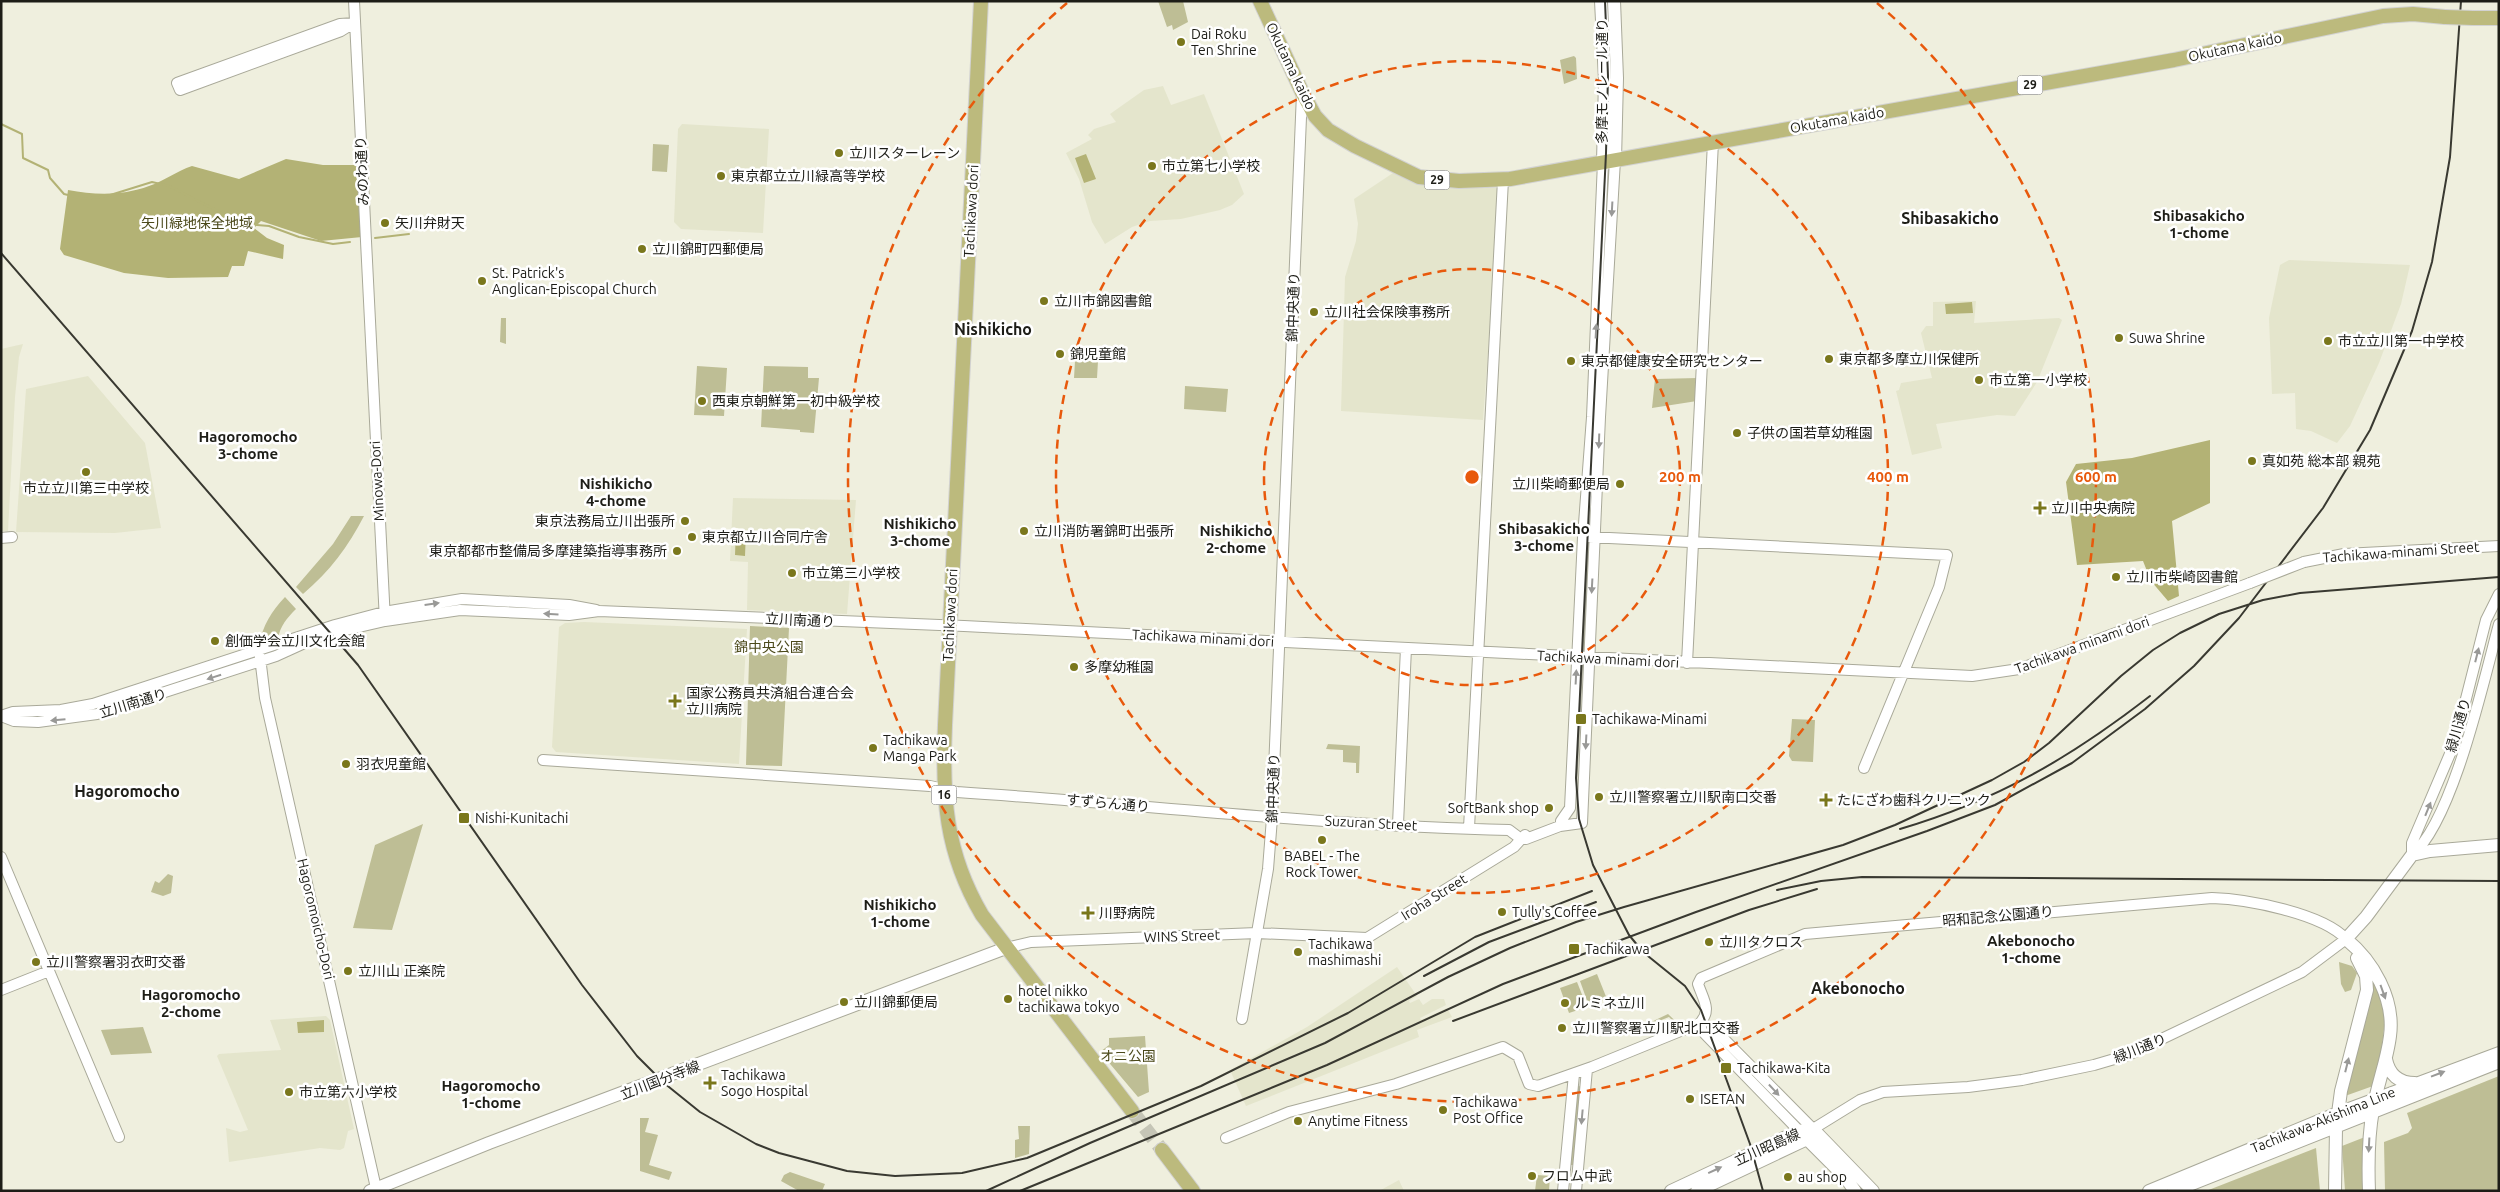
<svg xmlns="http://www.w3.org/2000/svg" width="2500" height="1192" viewBox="0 0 2500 1192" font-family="Ubuntu,'Noto Sans JP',sans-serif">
<rect width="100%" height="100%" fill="#efefde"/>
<!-- built -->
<path fill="#e4e5cc" d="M1163 86 1171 105 1204 94 1244 194 1232 205 1220 210 1181 219 1150 221 1132 227 1105 244 1092 222 1079 179 1066 153 1092 139 1088 135 1094 129 1116 122 1110 114 1144 90Z
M682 124 769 129 763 233 681 229 674 222 678 129Z
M1393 173 1416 184 1496 188 1500 191 1483 420 1341 411 1345 277 1356 241 1358 224 1354 199Z
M2289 260 2410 265 2401 304 2379 363 2350 426 2337 443 2311 431 2296 429 2295 393 2272 394 2269 318 2280 265Z
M1976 301 1974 323 2059 318 2062 320 2037 382 2015 416 1997 415 1936 424 1942 448 1912 455 1896 391 1899 390 1901 383 1932 378 1921 333 1926 326H1933V302Z
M23 344 19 357 15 397 8 531H1V349Z
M88 376 145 443 161 528 115 533 16 532 26 389Z
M733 498 856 500 847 614 747 610 748 562 730 561Z
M584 622 747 629 739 764 556 752 552 747 559 627 565 623Z
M1397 967 1417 996 1409 1001 1410 1003 1419 999 1423 1005 1432 999H1444L1446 1005 1420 1018 1421 1020 1447 1008 1452 1017 1417 1030 1419 1037 1246 1106 1230 1070 1307 1027Z
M326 1016 330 1020 354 1129 348 1131 344 1148 340 1150 320 1148 229 1162 226 1128 240 1132 248 1130 217 1056 219 1054 281 1050 270 1020Z
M1399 1180 1404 1191H1379Z"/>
<!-- green -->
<path fill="#bebe95" d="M1158 1H1183L1188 22 1173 30 1172 25 1167 27Z
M1574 56 1576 58 1577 79 1564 84 1560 60Z
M653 144 669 145 667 172 652 171Z
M501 318H506V344L500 342Z
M1075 361H1098L1097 378H1074Z
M697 366 727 368 724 416 694 415Z
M764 366 808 367V378H819L814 433 800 432V430L761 427Z
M1698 378 1697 401 1652 408 1655 379Z
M1185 386 1228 389 1226 412 1184 409Z
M351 516H364C348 547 330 571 303 594L296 587 333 544Z
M285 597 296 609C287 618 280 626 278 639L259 645C263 625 271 612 285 597Z
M750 626 789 628 782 766 746 765Z
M1792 719 1815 720 1813 762 1792 761 1789 756Z
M1328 744 1360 746 1359 773H1356V763L1343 762V750L1326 749Z
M423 824 392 930 353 928 375 845Z
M168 874 173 876 171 893 163 896 151 892 155 881 159 883Z
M2339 962 2352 966 2357 973 2351 990 2345 992 2341 984Z
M1597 974 1607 999 1589 1006 1580 981Z
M2370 976C2395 1009 2381 1050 2373 1086L2345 1096Z
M1577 982 1587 1007 1569 1013 1560 988Z
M1668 1014 1688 1033 1687 1035 1669 1017 1626 1034Z
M143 1027 152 1053 111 1055 101 1030Z
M1145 1036 1149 1092 1138 1097 1100 1052 1109 1045V1038Z
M2499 1076V1191H2385L2384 1142 2408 1133 2412 1128 2407 1113Z
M1577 1085 1581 1087 1574 1165H1570Z
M640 1118H649L645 1132 658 1135 649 1165 672 1172 669 1180 640 1171Z
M1018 1126H1030L1029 1154 1015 1158V1140L1019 1139Z
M2365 1137 2366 1191H2345L2342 1146Z
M2316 1148 2320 1191H2206Z
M790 1172 825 1184 822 1191H799L781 1181 784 1175Z
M1537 1175 1550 1176 1549 1191H1535Z"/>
<!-- forest -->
<path fill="#b3b275" d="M1086 154 1096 179 1084 183 1075 158Z
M286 159 323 165H356L362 237 321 241 261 221 254 228 267 238 284 245 283 259 248 251 244 266H232L228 277 168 278 124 273 64 255 60 249 68 190C95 195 122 196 149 186 164 181 177 171 192 166L239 179Z
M1972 302 1973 313 1946 314 1945 304Z
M2210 440V503L2172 521 2179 596 2168 601 2151 581 2143 561 2077 565 2066 482 2076 464 2132 458Z
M736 529 746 530 745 556 735 555Z
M324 1020V1032L298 1033 297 1022Z"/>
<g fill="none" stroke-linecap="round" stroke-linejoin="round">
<!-- stream -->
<path stroke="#b3b275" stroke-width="2" d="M1 124 22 134 23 158 48 170 50 178 64 194 84 199 107 196 152 182 169 186 243 224 269 226 299 237 333 244 350 242
M375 238 409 234"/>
<!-- primary-tunnel -->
<path stroke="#c5c5b6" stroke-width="14" stroke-dasharray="14 7" stroke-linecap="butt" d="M1132 1111 1162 1150"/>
<!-- tertiary casing -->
<g stroke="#a9a999" stroke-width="12">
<path id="tertiary" d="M354 1 385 621
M354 23 341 31 180 90 177 83 340 24Z
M1589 537 1947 555 1939 587 1864 768
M1 538 12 537
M2304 562 2344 554 2499 546
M260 657 265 698 376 1188
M1687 663 1713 142
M1 716 14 721 38 722 97 714 276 656 320 636 385 621 460 610 569 615 599 611 964 626 1972 676 2019 669 2250 583
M1 716 13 712 61 710 93 704 335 625 384 612 462 599 569 605 596 610
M543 760 930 786 957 792C1141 804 1324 826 1509 830L1521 839H1526L1560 826 1582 823
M1561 821 1570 808 1583 537 1592 417 1603 162
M1582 823 1600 417 1615 160
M1398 824 1406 648
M1469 828 1503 180
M2412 855V843L2455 742 2486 620 2499 594
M2412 855C2453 821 2484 679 2499 624
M1 857 119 1137
M2212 898C2246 899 2322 913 2346 939L2302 972 2128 1055 2094 1065 2022 1080 1968 1087 1883 1092 1860 1100 1813 1129 1807 1139 1705 1034 1700 1023C1712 1010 1703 999 1698 984L1701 978 1805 934Z
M1006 948 1031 942 1257 933 1367 938 1514 847 1525 835
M1 990 49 971
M1242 1019 1268 869 1272 818 1302 93
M1226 1138 1289 1112 1396 1084 1503 1047 1518 1056 1529 1084 1538 1086 1592 1067 1700 1023 1713 1028 1813 1129
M1563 1191 1574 1074
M1576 1191 1587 1069"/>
</g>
<!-- secondary casing -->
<g stroke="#a9a999" stroke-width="14">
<path id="secondary" d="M1601 1 1605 80 1603 162
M1614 1 1617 78 1615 160
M2346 939C2373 961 2395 999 2390 1036 2387 1061 2377 1085 2373 1110 2368 1137 2368 1164 2369 1191
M2346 939 2366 917 2412 855 2430 851 2499 845
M2386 1059C2389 1075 2399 1083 2415 1083
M370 1191 489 1143 1006 948
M1671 1191 1799 1131 1813 1129 1873 1191
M1697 1191 1807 1139 1845 1177 1855 1191
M2149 1191 2338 1113 2499 1053
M2174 1191 2499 1062
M2335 1191 2336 1128 2341 1091 2367 990 2366 976 2357 958"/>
</g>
<!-- primary casing -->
<g stroke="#d2d2d1" stroke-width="16">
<path id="primary" d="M981 1 945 725C942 797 945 852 982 915L1132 1111
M1260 1 1302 92 1315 116 1328 130 1355 146 1419 177 1459 181 1510 179 2174 60 2383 16 2413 14 2445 17
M2473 18H2499
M1162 1150 1193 1191"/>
</g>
<!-- tertiary -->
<use href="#tertiary" stroke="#fff" stroke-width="10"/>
<!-- secondary -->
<use href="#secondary" stroke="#fff" stroke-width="12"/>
<!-- primary -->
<use href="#primary" stroke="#bcba7d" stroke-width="14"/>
<!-- rail -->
<path stroke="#393931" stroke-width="2" d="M1605 1 1608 76 1606 153 1576 778 1579 819 1593 865 1629 935 1643 952 1685 986 1701 1010 1750 1144 1763 1191
M1 253 358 665 582 985 637 1056 664 1083 700 1112 756 1144 779 1153 847 1171 895 1176 962 1173 1027 1158 1201 1086 1348 1013 1475 937 1592 891
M1900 829C1998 800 2070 758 2150 696
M1777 890 1821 881 1862 877 2499 881
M1424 976 1489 942 1596 902
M1453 1021 1749 910 1817 889
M986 1191 1090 1143 1325 1043 1448 977 1510 948 1576 922 1624 907 1843 845 1895 825 1992 780 2024 762 2049 743 2121 676 2153 650 2180 633 2219 614 2263 600 2300 593 2499 577
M1020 1191 1327 1065 1503 984 1696 912 1927 831 1995 805 2072 763 2145 709 2194 666 2239 618 2323 508 2370 430 2412 331 2432 262 2450 157 2461 1"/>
<!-- tertiary-bridge casing -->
<g stroke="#a9a999" stroke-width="12" stroke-linecap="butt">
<path id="tertiary-bridge" d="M2250 583 2304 562"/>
</g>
<!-- primary-bridge casing -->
<g stroke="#d2d2d1" stroke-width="16" stroke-linecap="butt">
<path id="primary-bridge" d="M2445 17 2473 18"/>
</g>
<!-- tertiary-bridge -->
<use href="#tertiary-bridge" stroke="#fff" stroke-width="10"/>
<!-- primary-bridge -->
<use href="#primary-bridge" stroke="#bcba7d" stroke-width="14"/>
</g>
<!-- one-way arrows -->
<defs><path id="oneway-solid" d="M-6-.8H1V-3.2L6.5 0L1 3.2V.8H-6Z" transform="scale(1.25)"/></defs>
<g fill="#999997">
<use href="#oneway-solid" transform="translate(1612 209) rotate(93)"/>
<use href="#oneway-solid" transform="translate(1596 331) rotate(-87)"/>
<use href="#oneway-solid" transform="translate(1599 441) rotate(92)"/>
<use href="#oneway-solid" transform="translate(1592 586) rotate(93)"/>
<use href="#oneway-solid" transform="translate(432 604) rotate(-8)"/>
<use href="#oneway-solid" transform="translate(551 614) rotate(-177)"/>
<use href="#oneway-solid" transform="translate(2477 655) rotate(-76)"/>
<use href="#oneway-solid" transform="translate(214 677) rotate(162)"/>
<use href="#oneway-solid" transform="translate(1576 677) rotate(-87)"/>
<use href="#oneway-solid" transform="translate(58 720) rotate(175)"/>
<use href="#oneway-solid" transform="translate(1586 742) rotate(93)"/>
<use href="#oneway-solid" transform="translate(2428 809) rotate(-68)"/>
<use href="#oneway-solid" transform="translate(2383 992) rotate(70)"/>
<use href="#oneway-solid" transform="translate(2347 1065) rotate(-76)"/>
<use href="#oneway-solid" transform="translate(2438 1074) rotate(-21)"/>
<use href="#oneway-solid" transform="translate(1774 1090) rotate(47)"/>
<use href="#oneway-solid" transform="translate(1582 1117) rotate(95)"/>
<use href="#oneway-solid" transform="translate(2369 1145) rotate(93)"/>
<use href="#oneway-solid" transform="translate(1715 1170) rotate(-25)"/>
</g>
<!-- distance rings -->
<g fill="none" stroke="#e8590c" stroke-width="2.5" stroke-dasharray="9 6">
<circle cx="1472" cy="477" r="208"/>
<circle cx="1472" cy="477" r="416"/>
<path d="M1877 3A624 624 0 1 1 1067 3"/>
</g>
<!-- markers -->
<g fill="#7a771c" stroke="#fff" stroke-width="2">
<circle cx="1181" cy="42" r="5"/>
<circle cx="839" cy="153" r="5"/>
<circle cx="1152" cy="166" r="5"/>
<circle cx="721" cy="176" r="5"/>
<circle cx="385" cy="223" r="5"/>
<circle cx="642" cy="249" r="5"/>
<circle cx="482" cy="281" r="5"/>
<circle cx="1044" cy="301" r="5"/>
<circle cx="1314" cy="312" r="5"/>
<circle cx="2119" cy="338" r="5"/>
<circle cx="2328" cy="341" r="5"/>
<circle cx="1060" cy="354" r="5"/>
<circle cx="1829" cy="359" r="5"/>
<circle cx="1571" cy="361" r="5"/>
<circle cx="1979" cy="380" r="5"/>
<circle cx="702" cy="401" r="5"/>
<circle cx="1737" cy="433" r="5"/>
<circle cx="2252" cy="461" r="5"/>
<circle cx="86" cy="472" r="5"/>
<circle cx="1620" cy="484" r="5"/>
<path d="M2037.5 500.5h5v5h5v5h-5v5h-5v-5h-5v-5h5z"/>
<circle cx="685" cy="521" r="5"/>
<circle cx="1024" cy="531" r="5"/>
<circle cx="692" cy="537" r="5"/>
<circle cx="677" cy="551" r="5"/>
<circle cx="792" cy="573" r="5"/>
<circle cx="2116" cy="577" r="5"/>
<circle cx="215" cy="641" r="5"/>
<circle cx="1074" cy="667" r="5"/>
<path d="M672.5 693.5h5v5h5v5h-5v5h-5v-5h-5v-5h5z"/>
<rect x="1575" y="713" width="12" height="12" rx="2.5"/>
<circle cx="873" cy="748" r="5"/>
<circle cx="346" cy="764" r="5"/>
<circle cx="1599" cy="797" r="5"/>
<path d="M1823.5 792.5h5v5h5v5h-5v5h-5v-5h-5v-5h5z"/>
<circle cx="1549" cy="808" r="5"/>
<rect x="458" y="812" width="12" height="12" rx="2.5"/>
<circle cx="1322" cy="840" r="5"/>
<circle cx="1502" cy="912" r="5"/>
<path d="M1085.5 905.5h5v5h5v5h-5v5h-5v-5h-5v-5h5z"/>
<circle cx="1709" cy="942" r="5"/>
<rect x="1568" y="943" width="12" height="12" rx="2.5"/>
<circle cx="1298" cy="952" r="5"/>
<circle cx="36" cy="962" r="5"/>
<circle cx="348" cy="971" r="5"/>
<circle cx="1008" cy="999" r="5"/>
<circle cx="844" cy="1002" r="5"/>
<circle cx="1565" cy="1003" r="5"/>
<circle cx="1562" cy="1028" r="5"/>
<rect x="1720" y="1062" width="12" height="12" rx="2.5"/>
<path d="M707.5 1075.5h5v5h5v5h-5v5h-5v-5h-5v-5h5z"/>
<circle cx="289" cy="1092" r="5"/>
<circle cx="1690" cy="1099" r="5"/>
<circle cx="1443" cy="1110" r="5"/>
<circle cx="1298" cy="1121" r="5"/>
<circle cx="1532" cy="1176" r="5"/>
<circle cx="1788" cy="1177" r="5"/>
</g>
<g text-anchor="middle" stroke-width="5" stroke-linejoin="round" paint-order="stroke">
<!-- shield labels -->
<g fill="#fff" stroke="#61615d" stroke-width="1">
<rect x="2017.5" y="75.5" width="25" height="19" rx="4"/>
<rect x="1424.5" y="170.5" width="25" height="19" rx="4"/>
<rect x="931.5" y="785.5" width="25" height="19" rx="4"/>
</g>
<g font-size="12" font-weight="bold" fill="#1d1d17">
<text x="2030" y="89">29</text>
<text x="1437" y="184">29</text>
<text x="944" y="799">16</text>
</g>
<!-- poi labels -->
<g font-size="14" fill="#1d1d17" stroke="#fff" text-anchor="start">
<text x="1191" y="39">Dai Roku<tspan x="1191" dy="16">Ten Shrine</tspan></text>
<text x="849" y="158">立川スターレーン</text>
<text x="1162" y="171">市立第七小学校</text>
<text x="731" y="181">東京都立立川緑高等学校</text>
<text x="395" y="228">矢川弁財天</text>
<text x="652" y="254">立川錦町四郵便局</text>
<text x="492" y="278">St. Patrick's<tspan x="492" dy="16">Anglican-Episcopal Church</tspan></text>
<text x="1054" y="306">立川市錦図書館</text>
<text x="1324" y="317">立川社会保険事務所</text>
<text x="2129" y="343">Suwa Shrine</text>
<text x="2338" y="346">市立立川第一中学校</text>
<text x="1070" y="359">錦児童館</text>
<text x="1839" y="364">東京都多摩立川保健所</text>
<text x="1581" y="366">東京都健康安全研究センター</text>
<text x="1989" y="385">市立第一小学校</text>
<text x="712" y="406">西東京朝鮮第一初中級学校</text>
<text x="1747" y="438">子供の国若草幼稚園</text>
<text x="2262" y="466">真如苑 総本部 親苑</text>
<text x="1610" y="489" text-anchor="end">立川柴崎郵便局</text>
<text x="86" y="493" text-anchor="middle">市立立川第三中学校</text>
<text x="2051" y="513">立川中央病院</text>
<text x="675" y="526" text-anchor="end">東京法務局立川出張所</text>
<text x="1034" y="536">立川消防署錦町出張所</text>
<text x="702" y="542">東京都立川合同庁舎</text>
<text x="667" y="556" text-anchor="end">東京都都市整備局多摩建築指導事務所</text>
<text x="802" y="578">市立第三小学校</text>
<text x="2126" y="582">立川市柴崎図書館</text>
<text x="225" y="646">創価学会立川文化会館</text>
<text x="1084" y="672">多摩幼稚園</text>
<text x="686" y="698">国家公務員共済組合連合会<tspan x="686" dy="16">立川病院</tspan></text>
<text x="1592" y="724">Tachikawa-Minami</text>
<text x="883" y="745">Tachikawa<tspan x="883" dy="16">Manga Park</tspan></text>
<text x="356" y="769">羽衣児童館</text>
<text x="1609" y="802">立川警察署立川駅南口交番</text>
<text x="1837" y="805">たにざわ歯科クリニック</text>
<text x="1539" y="813" text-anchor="end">SoftBank shop</text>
<text x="475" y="823">Nishi-Kunitachi</text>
<text x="1322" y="861" text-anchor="middle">BABEL - The<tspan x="1322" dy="16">Rock Tower</tspan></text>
<text x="1512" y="917">Tully's Coffee</text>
<text x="1099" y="918">川野病院</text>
<text x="1719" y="947">立川タクロス</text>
<text x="1308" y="949">Tachikawa<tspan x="1308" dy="16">mashimashi</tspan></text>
<text x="1585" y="954">Tachikawa</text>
<text x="46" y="967">立川警察署羽衣町交番</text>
<text x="358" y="976">立川山 正楽院</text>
<text x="1018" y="996">hotel nikko<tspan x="1018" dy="16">tachikawa tokyo</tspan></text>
<text x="854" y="1007">立川錦郵便局</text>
<text x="1575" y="1008">ルミネ立川</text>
<text x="1572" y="1033">立川警察署立川駅北口交番</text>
<text x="1737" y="1073">Tachikawa-Kita</text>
<text x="721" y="1080">Tachikawa<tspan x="721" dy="16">Sogo Hospital</tspan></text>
<text x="299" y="1097">市立第六小学校</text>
<text x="1700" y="1104">ISETAN</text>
<text x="1453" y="1107">Tachikawa<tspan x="1453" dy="16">Post Office</tspan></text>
<text x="1308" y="1126">Anytime Fitness</text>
<text x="1542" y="1181">フロム中武</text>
<text x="1798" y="1182">au shop</text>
</g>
<!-- street labels -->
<g font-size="14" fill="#1d1d17" stroke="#fff">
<text transform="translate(2235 47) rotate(-12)" y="5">Okutama kaido</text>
<text transform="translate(1291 66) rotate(64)" y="5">Okutama kaido</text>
<text transform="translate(1602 81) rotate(-90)" y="5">多摩モノレール通り</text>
<text transform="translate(1837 120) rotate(-10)" y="5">Okutama kaido</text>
<text transform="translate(362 171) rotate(-93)" y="5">みのわ通り</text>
<text transform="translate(971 211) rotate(-87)" y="5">Tachikawa dori</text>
<text transform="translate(1293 307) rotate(-88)" y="5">錦中央通り</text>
<text transform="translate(377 481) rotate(-93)" y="5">Minowa-Dori</text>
<text transform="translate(2401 552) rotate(-4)" y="5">Tachikawa-minami Street</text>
<text transform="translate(950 615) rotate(-87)" y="5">Tachikawa dori</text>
<text transform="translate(800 620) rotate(3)" y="5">立川南通り</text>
<text transform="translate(1203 638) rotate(3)" y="5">Tachikawa minami dori</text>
<text transform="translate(2082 645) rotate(-20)" y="5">Tachikawa minami dori</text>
<text transform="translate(1608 659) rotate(3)" y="5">Tachikawa minami dori</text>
<text transform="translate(133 703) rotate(-17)" y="5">立川南通り</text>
<text transform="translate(2458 725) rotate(-74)" y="5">緑川通り</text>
<text transform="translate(1273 788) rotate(-88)" y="5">錦中央通り</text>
<text transform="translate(1108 803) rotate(5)" y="5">すずらん通り</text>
<text transform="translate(1371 823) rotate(3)" y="5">Suzuran Street</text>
<text transform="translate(1434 897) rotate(-32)" y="5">Iroha Street</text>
<text transform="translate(1998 916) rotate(-5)" y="5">昭和記念公園通り</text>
<text transform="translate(316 919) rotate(77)" y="5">Hagoromoicho-Dori</text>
<text transform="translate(1182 936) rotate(-2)" y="5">WINS Street</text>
<text transform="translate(2140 1048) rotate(-22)" y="5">緑川通り</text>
<text transform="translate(660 1080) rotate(-21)" y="5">立川国分寺線</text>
<text transform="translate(2323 1120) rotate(-22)" y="5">Tachikawa-Akishima Line</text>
<text transform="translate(1767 1147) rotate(-24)" y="5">立川昭島線</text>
</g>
<!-- park labels -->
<g font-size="14" fill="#4b491a" stroke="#fff">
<text x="197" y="228">矢川緑地保全地域</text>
<text x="769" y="652">錦中央公園</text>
<text x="1128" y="1061">オニ公園</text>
</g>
<!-- neighbourhood labels -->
<g font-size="15" font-weight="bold" fill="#1d1d17" stroke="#fff">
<text x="2199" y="221">Shibasakicho<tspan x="2199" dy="17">1-chome</tspan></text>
<text x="248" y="442">Hagoromocho<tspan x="248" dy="17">3-chome</tspan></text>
<text x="616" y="489">Nishikicho<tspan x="616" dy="17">4-chome</tspan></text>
<text x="920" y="529">Nishikicho<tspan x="920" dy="17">3-chome</tspan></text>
<text x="1544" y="534">Shibasakicho<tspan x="1544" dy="17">3-chome</tspan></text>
<text x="1236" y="536">Nishikicho<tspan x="1236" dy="17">2-chome</tspan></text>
<text x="900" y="910">Nishikicho<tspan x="900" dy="17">1-chome</tspan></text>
<text x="2031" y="946">Akebonocho<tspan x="2031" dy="17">1-chome</tspan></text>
<text x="191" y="1000">Hagoromocho<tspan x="191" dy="17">2-chome</tspan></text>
<text x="491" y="1091">Hagoromocho<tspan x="491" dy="17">1-chome</tspan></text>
</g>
<!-- quarter labels -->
<g font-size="16" font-weight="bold" fill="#1d1d17" stroke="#fff">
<text x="1950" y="224">Shibasakicho</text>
<text x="993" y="335">Nishikicho</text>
<text x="127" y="797">Hagoromocho</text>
<text x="1858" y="994">Akebonocho</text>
</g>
</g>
<circle cx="1472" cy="477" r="8" fill="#e8590c" stroke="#fff" stroke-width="2.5"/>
<g font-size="15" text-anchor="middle" font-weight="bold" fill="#e8590c" stroke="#fff" stroke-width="5" stroke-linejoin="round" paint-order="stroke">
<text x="1680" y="482">200 m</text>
<text x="1888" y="482">400 m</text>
<text x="2096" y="482">600 m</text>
</g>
<!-- border -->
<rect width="2500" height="1192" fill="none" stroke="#1d1d17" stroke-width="5"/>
</svg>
